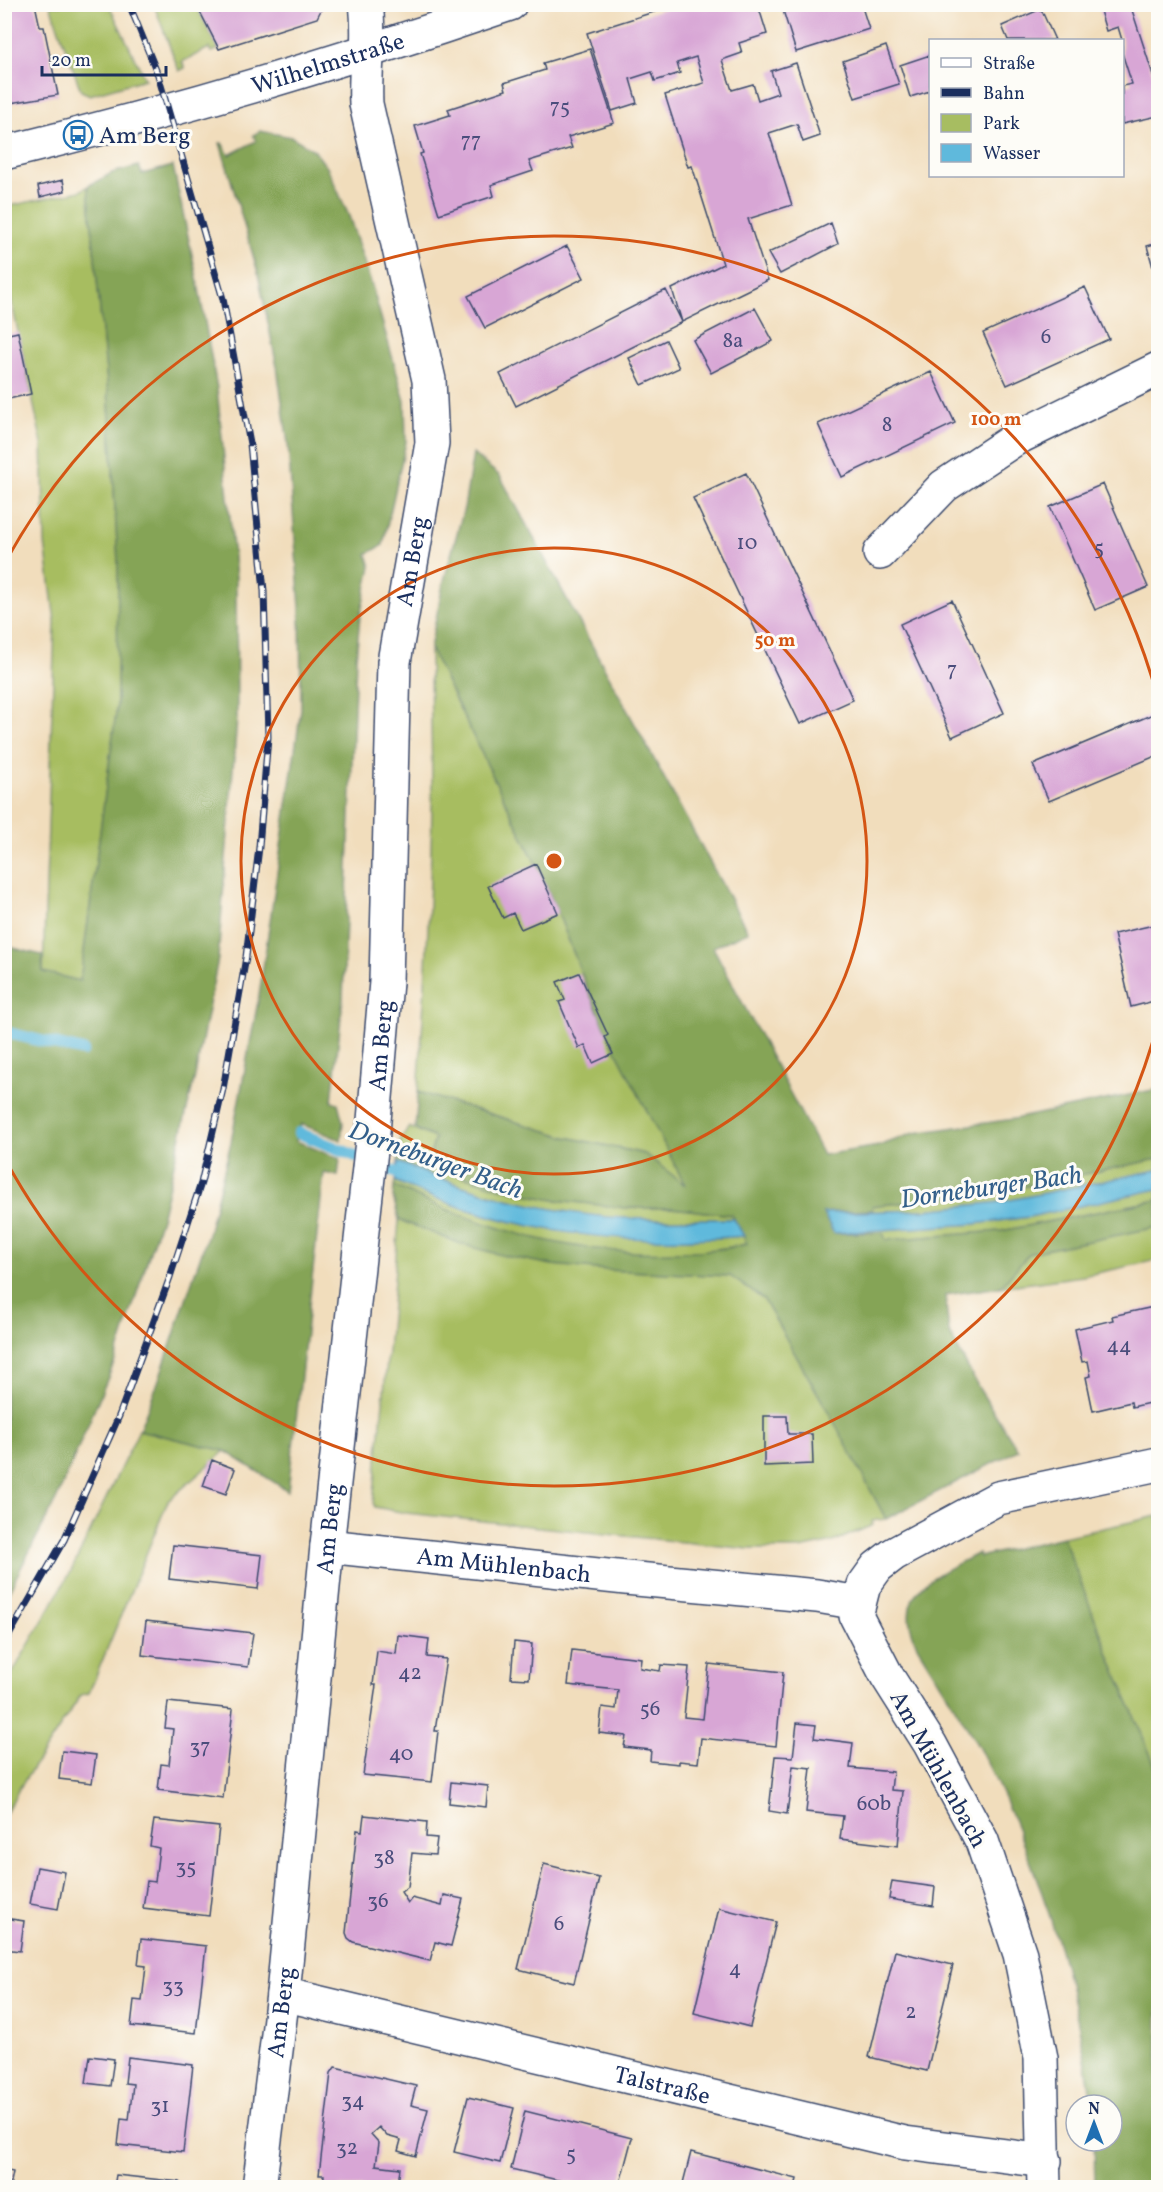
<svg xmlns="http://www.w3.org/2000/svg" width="1163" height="2192" viewBox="0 0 1163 2192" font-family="Vollkorn,serif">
<rect width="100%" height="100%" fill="#fdfcf7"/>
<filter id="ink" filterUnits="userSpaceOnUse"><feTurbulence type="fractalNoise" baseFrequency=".0167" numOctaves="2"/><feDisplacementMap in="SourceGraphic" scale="12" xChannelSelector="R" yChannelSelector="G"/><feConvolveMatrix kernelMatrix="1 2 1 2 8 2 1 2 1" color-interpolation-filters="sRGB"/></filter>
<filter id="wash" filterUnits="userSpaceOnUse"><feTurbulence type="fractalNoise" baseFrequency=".008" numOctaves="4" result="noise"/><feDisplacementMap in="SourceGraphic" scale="24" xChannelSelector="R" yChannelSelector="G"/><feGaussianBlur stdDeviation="1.35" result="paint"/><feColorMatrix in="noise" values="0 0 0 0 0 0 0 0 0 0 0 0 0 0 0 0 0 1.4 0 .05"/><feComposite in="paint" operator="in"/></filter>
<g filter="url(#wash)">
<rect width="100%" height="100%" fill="#f1ddbc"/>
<!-- green -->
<path fill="#a7bd61" stroke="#617660" stroke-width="1.5" d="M50 5H109L145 79 90 95 81 91Z
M154 5H196L219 49 211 52 209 48 182 62 185 68 179 71Z
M88 186 109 403 118 561 117 705 80 981 43 972 55 622 45 543 42 444 5 271 4 207 80 191Z
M430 648 536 864 558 913 588 990 608 1035 686 1186 645 1154 566 1137 418 1092C425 994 431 897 432 799 432 749 430 699 430 648Z
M409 1127 435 1138 427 1165 504 1189 548 1199 626 1208H673L732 1215 734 1219C689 1219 642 1221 597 1216 527 1208 462 1189 398 1162L400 1141Z
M1158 1159V1170L1001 1202 925 1210 823 1213 872 1210V1206L993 1193Z
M395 1181C510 1234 619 1246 744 1236L747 1244C647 1264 538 1249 444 1210 427 1203 411 1194 394 1186Z
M1158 1189V1200L1001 1231 885 1240 834 1233 974 1224 1029 1217Z
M399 1220 461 1244 505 1256 553 1265 606 1270 730 1276 764 1300 833 1420 886 1519 872 1521 873 1525 833 1542 800 1549H749L406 1513 375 1507 373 1503 389 1341Z
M1158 1227V1260L1083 1276 1000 1287 1029 1253Z
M139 1430 225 1451 168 1501 89 1693 81 1695 19 1789 5 1815V1686L71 1571Z
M1158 1516V1773L1111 1660 1063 1537Z"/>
<!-- forest -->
<path fill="#85a457" stroke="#506a5a" stroke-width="1.5" d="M260 131 292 137 314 150 328 169 349 216 372 286 405 401 406 442 383 545 367 554 371 567 360 616 356 659 343 999 332 1101 338 1103 343 1122 341 1140 301 1124 296 1141 340 1159 338 1176 324 1173 288 1491 225 1451 139 1430 158 1382 208 1234 231 1142 259 996 301 709 300 608 288 444 277 367 257 269 220 143H222L229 155 256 141 253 135Z
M139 166 142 174 173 166 197 278 217 388 236 577 237 719 218 959 195 1076 162 1215 115 1361 57 1498 5 1599V946L42 955 43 972 80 981 117 705 118 561 109 403 88 186 112 173Z
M473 454 500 476 748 932 713 947 823 1155 879 1146 914 1133 1014 1119 1158 1089V1159L993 1193 872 1206 873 1210 823 1213 834 1233H883L886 1240 1001 1231 1158 1200V1227L1030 1253 1000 1287 945 1295 949 1332 980 1390 1018 1450 886 1519 833 1420 764 1300 730 1276 606 1270 553 1265 505 1256 461 1244 399 1220 393 1197 394 1186C486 1230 573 1256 675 1252 700 1251 723 1250 747 1244L732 1215 673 1208H626L548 1199 504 1189 427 1165 435 1138 415 1129 418 1092 566 1137 645 1154 685 1185 608 1035 588 990 558 913 536 864 430 648 443 584 464 508Z
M1063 1537 1111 1660 1158 1773V2187H1095L1094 2141H1112V2105H1092C1077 1989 1043 1877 991 1771 970 1728 942 1687 917 1646 915 1639 911 1631 910 1624 902 1582 950 1570 978 1553L979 1557Z"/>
<!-- water -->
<path fill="#5fb9dc" stroke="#3d749d" stroke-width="1.5" d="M398 1162C462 1189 527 1208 597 1216 642 1221 689 1219 734 1219L744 1236C619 1246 510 1234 395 1181Z
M1158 1170V1189L1029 1217 974 1224 834 1233 823 1213 925 1210 1001 1202Z"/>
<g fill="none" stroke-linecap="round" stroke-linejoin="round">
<!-- stream -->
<path stroke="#5fb9dc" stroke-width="12" d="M4 1032 83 1051
M299 1133 412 1179"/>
</g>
<g id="blocks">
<!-- building -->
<path fill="#d8a6d5" d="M4 4H35L40 27H44L58 95 4 104Z
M196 4H324L317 18 219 49Z
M781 4H861L869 29 796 52Z
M1098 4H1130L1154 78 1156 77 1158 86V116L1122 124V86L1132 84 1122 53V40L1118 27 1106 31Z
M676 5H758L767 34 739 43 742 53 722 60 732 90 753 84 758 100 778 93 771 71 796 63 820 136 803 142 797 124 769 133 792 205 748 219 768 280 682 322 672 289 723 264 692 166 688 167 665 95 704 83 696 57 677 63 680 73 655 81 652 72 630 79 637 103 612 111 587 33Z
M1041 9 1055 40H1008L1002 26Z
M886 46 899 84 855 98 843 61Z
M590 49 614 123 568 137 572 148 529 161 533 171 491 185 494 196 439 214 420 154 423 153 415 126 450 115 448 109 506 90 504 83 545 70 543 63Z
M930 55V91L910 97 900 65Z
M63 180 65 191 40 197 38 186Z
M831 223 838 244 780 274 768 253Z
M1158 243V285L1147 246Z
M567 246 584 278 485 328 468 296Z
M1085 287 1109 339 1007 385 983 333Z
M666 290 682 322 516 406 500 374Z
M755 308 773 341 711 373 693 340Z
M18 332 31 394 4 400V335Z
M666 340 679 368 642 385 629 358Z
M931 372 955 423 842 477 818 424Z
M746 473 853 700 800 724 693 498Z
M1103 484 1148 587 1095 610 1050 507Z
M952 600 1004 713 952 737 900 624Z
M1158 712V755L1049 801 1033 765Z
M536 864 558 913 521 929 513 913 503 918 488 886Z
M1158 924V1000L1131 1007 1114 934Z
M579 973 608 1035 605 1037 613 1054 593 1063 585 1045 579 1048 559 1002 565 1000 557 982Z
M1158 1306V1401L1132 1407 1131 1402 1093 1411 1086 1377 1091 1376 1088 1361 1082 1362 1075 1329 1113 1320 1112 1316Z
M764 1416H787L788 1434H812L813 1464 764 1466Z
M212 1460 235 1469 226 1494 203 1486Z
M173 1545 262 1555 258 1589 169 1579Z
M146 1621 253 1633 248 1667 142 1655Z
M398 1635 429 1639 427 1657 446 1659 435 1731H438L432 1782 363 1775 376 1685H373L377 1651 396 1654Z
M514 1642 532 1644 529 1679 511 1678Z
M572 1650 641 1658 640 1668 660 1671 661 1665 689 1667 684 1717 703 1719 709 1664 783 1672 776 1746 701 1738 698 1763 679 1761V1764L650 1761 651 1750 624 1747 626 1736 599 1733 602 1707 616 1709 618 1690 568 1685Z
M168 1702 233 1709 223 1798 158 1790 161 1764 169 1765 173 1729 165 1728Z
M797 1723 816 1725 814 1738 853 1743 850 1768 893 1772 891 1790 903 1791 898 1846 840 1839 843 1816 806 1812 811 1768 793 1766 787 1814 769 1811 775 1756 793 1757Z
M62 1751 96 1755 92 1783 59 1779Z
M451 1782 488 1786 486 1807 449 1803Z
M364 1815 427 1822 426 1837 437 1838 435 1855 412 1853 408 1887 401 1892 408 1903 412 1898 442 1906 444 1895 463 1899 451 1946 435 1942 430 1961 353 1942 348 1938 346 1933 357 1830 362 1831Z
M154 1820 219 1827 209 1916 143 1908 147 1881 155 1882 159 1848 150 1846Z
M544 1864 599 1878 574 1983 518 1969Z
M37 1867 65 1872 58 1909 30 1904Z
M892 1881 935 1887 933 1906 889 1899Z
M719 1908 776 1922 750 2027 694 2013Z
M4 1918 24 1921 20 1951 4 1949Z
M141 1939 206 1946 196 2033 131 2026 134 2000 142 2001 146 1966 138 1965Z
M895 1951 953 1965 927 2071 869 2057Z
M90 2056 114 2059 110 2086 86 2083Z
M128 2057 193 2065 183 2152 118 2145 121 2119 129 2120 133 2084 125 2083Z
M335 2067 416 2086 411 2105 428 2109 416 2156 398 2151 401 2140 387 2136 379 2127 371 2134 379 2143 376 2165 400 2168 398 2184 386 2183V2187H323L324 2175H319L331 2073Z
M468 2097 514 2108 500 2163 454 2152Z
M525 2111 632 2138 619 2187H587L511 2169Z
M691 2152 797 2179 795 2187H682Z
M4 2170 13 2172 10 2187H4Z
M116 2175 180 2182V2187H114Z"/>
</g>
</g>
<g filter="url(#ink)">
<use href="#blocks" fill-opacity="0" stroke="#3b496c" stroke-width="1.5"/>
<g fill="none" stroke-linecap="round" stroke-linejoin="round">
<!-- minor casing -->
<g stroke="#3b496c" stroke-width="36">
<g id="minor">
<path id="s1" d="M4 153C176 111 344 61 510 4"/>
<path d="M880 553 944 486 1015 439 1158 369"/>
<path id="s2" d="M327 1546 626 1578 817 1596 859 1603"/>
<path id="s3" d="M283 1994 905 2143 1045 2161"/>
<path id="s4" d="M259 2188 283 1994 327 1546 373 1132 386 982 394 662 432 443 429 380 366 104C364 71 371 38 366 4"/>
<path d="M1044 2188 1041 2058 1020 1954 982 1841 930 1744 887 1676 856 1616 864 1585 877 1567 894 1554 998 1498 1158 1464"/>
</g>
</g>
<!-- minor -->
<use href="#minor" stroke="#fff" stroke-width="33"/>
<!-- rail casing -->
<g stroke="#1b2f5e" stroke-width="7">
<path id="rail" d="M4 1644 64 1540 119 1416 170 1277 201 1183 223 1089 246 957 259 847 268 737 264 591 250 444 223 299 158 75 129 4"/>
</g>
<!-- rail -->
<use href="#rail" stroke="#fdfcf7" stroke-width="4.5" stroke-dasharray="14" stroke-linecap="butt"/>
</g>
</g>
<!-- distance rings -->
<g fill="none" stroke="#d45514" stroke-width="3">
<circle cx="554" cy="861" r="313"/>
<path d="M1158 1023A625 625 0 0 1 5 1159M5 563A625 625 0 0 1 1158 699"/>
</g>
<!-- icons -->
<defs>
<g id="bus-ring" transform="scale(1.5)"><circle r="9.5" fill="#fdfcf7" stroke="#1f6fb2" stroke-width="1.5"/><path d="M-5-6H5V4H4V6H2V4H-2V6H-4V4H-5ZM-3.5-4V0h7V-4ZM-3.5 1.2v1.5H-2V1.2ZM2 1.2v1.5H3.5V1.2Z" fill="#1f6fb2"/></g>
</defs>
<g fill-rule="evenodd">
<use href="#bus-ring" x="78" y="135"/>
</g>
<g text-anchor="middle" stroke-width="6" stroke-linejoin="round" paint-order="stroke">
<!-- number labels -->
<g font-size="21" fill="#4a4d7c">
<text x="560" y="113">75</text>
<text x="471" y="147">77</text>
<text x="1046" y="343">6</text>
<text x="733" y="347">8a</text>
<text x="887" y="431">8</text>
<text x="747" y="549">10</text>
<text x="1099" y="554">5</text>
<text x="952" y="676">7</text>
<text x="1119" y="1352">44</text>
<text x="410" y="1679">42</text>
<text x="650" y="1715">56</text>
<text x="200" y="1753">37</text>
<text x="401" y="1760">40</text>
<text x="874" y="1810">60b</text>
<text x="384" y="1864">38</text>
<text x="186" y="1873">35</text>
<text x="378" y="1907">36</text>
<text x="559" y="1930">6</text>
<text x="735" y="1975">4</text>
<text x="173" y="1992">33</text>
<text x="911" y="2018">2</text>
<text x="353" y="2107">34</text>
<text x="160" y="2112">31</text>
<text x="347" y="2154">32</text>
<text x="571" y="2160">5</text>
</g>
<!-- street labels -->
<g font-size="24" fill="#1b2f5e" stroke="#fdfcf7">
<text dy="8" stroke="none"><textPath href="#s1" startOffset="336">Wilhelmstraße</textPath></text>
<text dy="8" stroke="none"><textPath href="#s4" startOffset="1635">Am Berg</textPath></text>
<text dy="8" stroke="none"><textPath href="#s4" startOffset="1149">Am Berg</textPath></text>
<text dy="8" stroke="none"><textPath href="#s4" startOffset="663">Am Berg</textPath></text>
<text dy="8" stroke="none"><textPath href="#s2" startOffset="178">Am Mühlenbach</textPath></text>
<text transform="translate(939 1769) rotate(61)" y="8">Am Mühlenbach</text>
<text dy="8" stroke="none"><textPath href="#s4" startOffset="177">Am Berg</textPath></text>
<text dy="8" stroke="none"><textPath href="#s3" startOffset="390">Talstraße</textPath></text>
</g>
<!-- poi labels -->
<g font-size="24" fill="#1b2f5e" stroke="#fdfcf7" text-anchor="start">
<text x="99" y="143">Am Berg</text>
</g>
<!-- water labels -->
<g font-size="26" font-style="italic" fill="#335f8a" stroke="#fdfcf7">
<text transform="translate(436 1159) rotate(20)" y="9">Dorneburger Bach</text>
<text transform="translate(991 1186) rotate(-8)" y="9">Dorneburger Bach</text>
</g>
</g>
<circle cx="554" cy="861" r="9" fill="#d45514" stroke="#fdfcf7" stroke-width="3"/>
<g font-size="18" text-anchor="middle" font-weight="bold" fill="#d45514" stroke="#fdfcf7" stroke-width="6" stroke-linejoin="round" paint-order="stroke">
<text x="996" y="425">100 m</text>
<text x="775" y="646">50 m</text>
</g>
<!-- margin -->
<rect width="1163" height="2192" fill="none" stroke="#fdfcf7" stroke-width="24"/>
<!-- legend -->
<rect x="929" y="39" width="195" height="138" fill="#fdfcf7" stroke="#a3aaba" stroke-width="1.5"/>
<rect x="941" y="58" width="30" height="9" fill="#ffffff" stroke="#a3aaba" stroke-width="1.5"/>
<text x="983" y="69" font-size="18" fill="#1b2f5e">Straße</text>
<rect x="941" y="88" width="30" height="9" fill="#1b2f5e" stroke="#a3aaba" stroke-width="1.5"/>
<text x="983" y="99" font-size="18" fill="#1b2f5e">Bahn</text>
<rect x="941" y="114" width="30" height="18" fill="#a7bd61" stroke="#a3aaba" stroke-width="1.5"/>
<text x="983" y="129" font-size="18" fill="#1b2f5e">Park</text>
<rect x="941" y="144" width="30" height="18" fill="#5fb9dc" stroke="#a3aaba" stroke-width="1.5"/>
<text x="983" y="159" font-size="18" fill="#1b2f5e">Wasser</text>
<!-- north arrow -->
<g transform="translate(1094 2123)"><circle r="28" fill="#fdfcf7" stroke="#a3aaba" stroke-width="1.5"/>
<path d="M0-4.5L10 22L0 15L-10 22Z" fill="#1f6fb2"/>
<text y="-9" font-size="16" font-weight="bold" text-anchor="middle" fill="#1b2f5e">N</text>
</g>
<!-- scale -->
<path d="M42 66v9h124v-9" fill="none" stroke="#1b2f5e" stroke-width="3"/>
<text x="51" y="66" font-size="18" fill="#1b2f5e" stroke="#fdfcf7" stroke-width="4.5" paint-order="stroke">20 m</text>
</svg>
